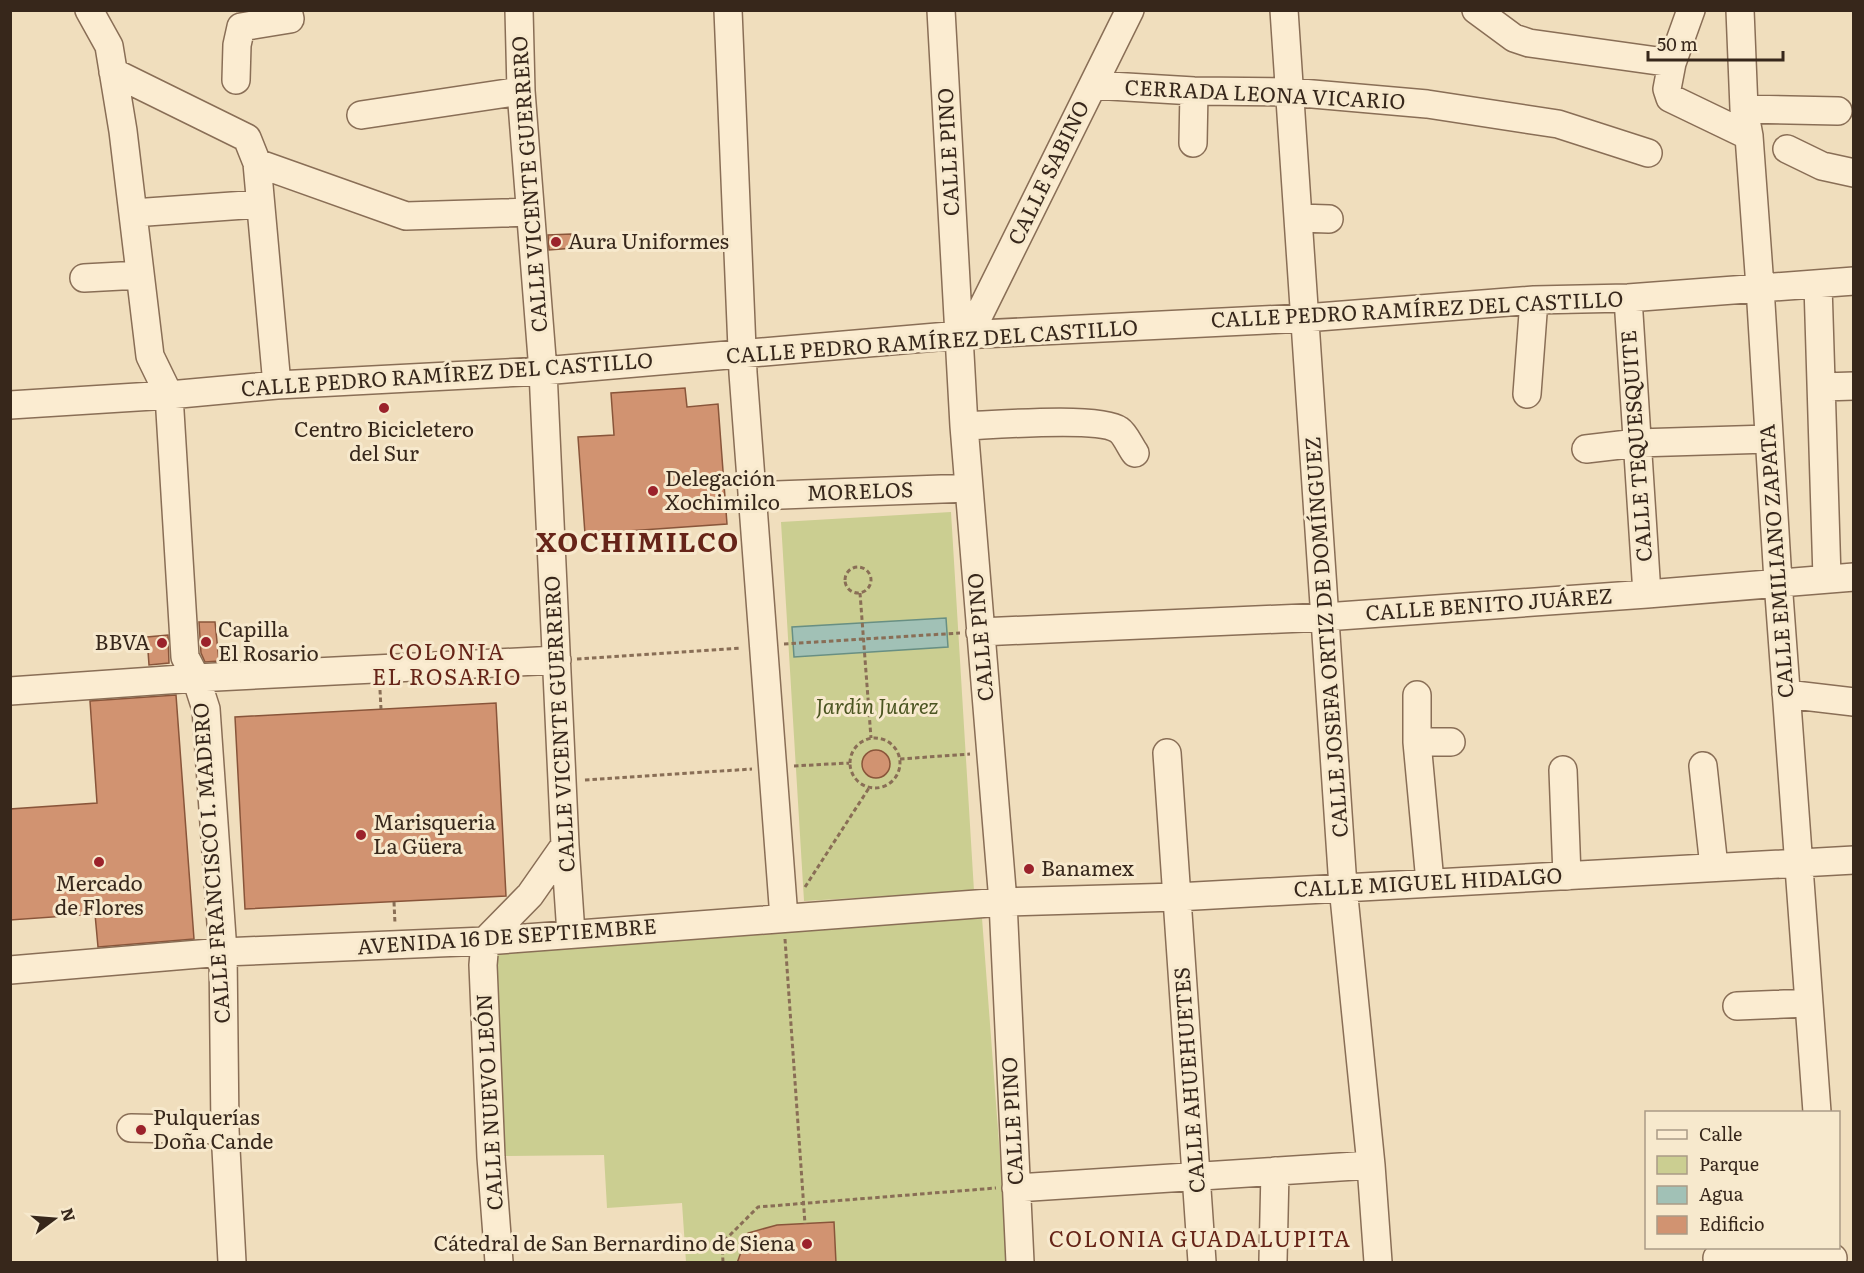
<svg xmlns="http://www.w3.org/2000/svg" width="1864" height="1273" viewBox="0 0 1864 1273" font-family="Literata,serif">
<rect width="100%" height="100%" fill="#f0debd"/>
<!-- green -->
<path fill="#cbce91" d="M951 512 974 891 804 901 781 522Z
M982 918 1008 1262H836L834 1223 749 1233 737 1261 686 1262 682 1203 607 1208 604 1155 500 1156 491 947 570 944Z"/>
<!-- water -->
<path fill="#a1c1b6" stroke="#688f83" stroke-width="1.5" d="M946 618 948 647 794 657 792 627Z"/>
<!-- building -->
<path fill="#d19371" stroke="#89553a" stroke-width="1.5" d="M571 234 574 248 549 250 548 235Z
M685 388 687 407 718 404 727 524 585 534 578 437 614 435 611 393Z
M199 622H215L219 661 205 662 201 653Z
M168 635 169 663 149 665 147 637Z
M176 695 194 939 98 947 95 914 10 920V809L97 803 90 701Z
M496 703 506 896 245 909 235 717Z
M862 764a14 14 0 1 1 28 0a14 14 0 1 1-28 0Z
M834 1222 836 1263H737L748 1233 777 1225Z"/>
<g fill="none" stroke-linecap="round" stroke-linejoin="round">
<!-- minor casing -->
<g stroke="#896e56" stroke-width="30">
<path id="minor" d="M89 10 109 46 123 131 150 356 169 395 185 657 196 678 206 709 223 952 225 1130 232 1262
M519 10 521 91 543 371 565 845 571 934
M728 10 743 373 784 918
M941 10 964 426 1003 902 1020 1262
M1284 10 1343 887 1371 1165 1378 1262
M1476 10 1514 38 1529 43 1672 63
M1691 10 1672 63 1667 89 1670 98 1749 136
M1740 10 1744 109 1749 136 1760 287 1778 581 1817 1112
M241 27 290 19 288 10
M113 72 247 138 257 163 277 385
M236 80 237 45 241 27
M1093 85 1194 91 1290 92 1427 104 1558 124 1648 153
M1744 109 1838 111
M361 115 521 91
M1193 143 1194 91
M1787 149 1822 166 1854 173
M257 163 406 216 530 212
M133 213 260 204
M1299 218 1329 219
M84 278 140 275
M1818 285 1827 578
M1628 298 1647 594
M969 335 1130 10
M1822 387 1854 386
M1527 394 1534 300
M10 405 169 395 277 385 543 371 960 335 1305 318 1534 300 1628 298 1854 281
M964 426C992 425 1100 416 1119 430 1125 434 1130 446 1135 453
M1586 449 1637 443 1769 439
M752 496 969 488
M980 632 1325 617 1647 594 1854 577
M10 691 196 678 557 660
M1786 694 1854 702
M1417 695V742L1430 882
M1417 742H1451
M1167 753 1202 1262
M1703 766 1714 867
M1563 770 1567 876
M10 970 223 952 485 941 1003 902 1177 897 1854 860
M1737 1006 1808 1003
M131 1128 225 1130
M1016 1188 1371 1165
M1717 1258H1833
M1273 1260 1275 1171
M499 1262 491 1157 483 965 485 941 530 895 565 845"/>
</g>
<!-- path -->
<path stroke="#896e56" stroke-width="3" stroke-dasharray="4.5 3" stroke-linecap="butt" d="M845 580a13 13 0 1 1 26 0a13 13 0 1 1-26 0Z
M860 593 871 738
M784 644 960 633
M577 659 741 648
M380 690 381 709
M850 763a25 25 0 1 1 50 0a25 25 0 1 1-50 0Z
M900 759 970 754
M794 766 849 763
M585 780 752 769
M805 887 869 788
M394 902 395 924
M785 939 805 1224
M723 1262 722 1243 758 1207 996 1188"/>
<!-- minor -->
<use href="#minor" stroke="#fbecd1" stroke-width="27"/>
</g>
<!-- markers -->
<g fill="#9b222b" stroke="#f7e9cd" stroke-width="2">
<circle cx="556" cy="242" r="6"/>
<circle cx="384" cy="408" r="6"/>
<circle cx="653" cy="491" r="6"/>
<circle cx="206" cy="642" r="6"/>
<circle cx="162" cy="643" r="6"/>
<circle cx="361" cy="835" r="6"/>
<circle cx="99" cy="862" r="6"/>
<circle cx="1029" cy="869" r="6"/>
<circle cx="141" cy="1130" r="6"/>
<circle cx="807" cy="1244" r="6"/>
</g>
<g text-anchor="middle" stroke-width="6" stroke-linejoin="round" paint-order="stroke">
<!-- street labels -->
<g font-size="21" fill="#37271b" stroke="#f7e9cd">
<text transform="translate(1265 95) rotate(3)" y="7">CERRADA LEONA VICARIO</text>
<text transform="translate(949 152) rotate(-93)" y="7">CALLE PINO</text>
<text transform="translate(1049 173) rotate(-64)" y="7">CALLE SABINO</text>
<text transform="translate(530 184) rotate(-94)" y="7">CALLE VICENTE GUERRERO</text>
<text transform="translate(1417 310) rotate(-3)" y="7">CALLE PEDRO RAMÍREZ DEL CASTILLO</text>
<text transform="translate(932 342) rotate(-4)" y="7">CALLE PEDRO RAMÍREZ DEL CASTILLO</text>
<text transform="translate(447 375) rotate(-4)" y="7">CALLE PEDRO RAMÍREZ DEL CASTILLO</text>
<text transform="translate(1637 446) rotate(-94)" y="7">CALLE TEQUESQUITE</text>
<text transform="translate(860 492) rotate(-2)" y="7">MORELOS</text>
<text transform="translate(1777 561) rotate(-94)" y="7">CALLE EMILIANO ZAPATA</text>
<text transform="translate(1489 605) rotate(-4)" y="7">CALLE BENITO JUÁREZ</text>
<text transform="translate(981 637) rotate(-95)" y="7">CALLE PINO</text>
<text transform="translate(1327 637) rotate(-94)" y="7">CALLE JOSEFA ORTIZ DE DOMÍNGUEZ</text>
<text transform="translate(560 724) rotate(-93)" y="7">CALLE VICENTE GUERRERO</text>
<text transform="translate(212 863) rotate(-94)" y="7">CALLE FRANCISCO I. MADERO</text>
<text transform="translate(1428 883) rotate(-3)" y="7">CALLE MIGUEL HIDALGO</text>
<text transform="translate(507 937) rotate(-4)" y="7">AVENIDA 16 DE SEPTIEMBRE</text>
<text transform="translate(1190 1080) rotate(-94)" y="7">CALLE AHUEHUETES</text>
<text transform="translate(490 1102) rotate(-93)" y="7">CALLE NUEVO LEÓN</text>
<text transform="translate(1013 1121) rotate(-93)" y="7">CALLE PINO</text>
</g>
<!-- poi labels -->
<g font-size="21" fill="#37271b" stroke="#f7e9cd" text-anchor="start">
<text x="568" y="249">Aura Uniformes</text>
<text x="384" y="437" text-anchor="middle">Centro Bicicletero<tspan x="384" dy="24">del Sur</tspan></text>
<text x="665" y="486">Delegación<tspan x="665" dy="24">Xochimilco</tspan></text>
<text x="218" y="637">Capilla<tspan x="218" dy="24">El Rosario</tspan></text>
<text x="150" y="650" text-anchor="end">BBVA</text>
<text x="373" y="830">Marisqueria<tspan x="373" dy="24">La Güera</tspan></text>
<text x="1041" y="876">Banamex</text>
<text x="99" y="891" text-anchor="middle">Mercado<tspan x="99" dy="24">de Flores</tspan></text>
<text x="153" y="1125">Pulquerías<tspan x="153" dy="24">Doña Cande</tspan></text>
<text x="795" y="1251" text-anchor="end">Cátedral de San Bernardino de Siena</text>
</g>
<!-- park labels -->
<g font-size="21" font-style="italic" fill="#4b5521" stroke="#f7e9cd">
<text x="877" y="714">Jardín Juárez</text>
</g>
<!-- neighbourhood labels -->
<g font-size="22" letter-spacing="1.5" fill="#662418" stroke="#f7e9cd">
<text x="447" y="660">COLONIA<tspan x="447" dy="25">EL ROSARIO</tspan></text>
<text x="1200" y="1247">COLONIA GUADALUPITA</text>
</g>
<!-- district labels -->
<g font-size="27" font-weight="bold" letter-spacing="1.5" fill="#662418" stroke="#f7e9cd">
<text x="638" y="552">XOCHIMILCO</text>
</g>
</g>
<!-- border -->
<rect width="1864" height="1273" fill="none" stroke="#37271b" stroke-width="24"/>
<!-- legend -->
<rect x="1645" y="1111" width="195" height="138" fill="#f7e9cd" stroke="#aa9b86" stroke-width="1.5"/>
<rect x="1657" y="1130" width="30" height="9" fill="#fbecd1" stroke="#aa9b86" stroke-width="1.5"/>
<text x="1699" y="1141" font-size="18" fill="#37271b">Calle</text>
<rect x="1657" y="1156" width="30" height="18" fill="#cbce91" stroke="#aa9b86" stroke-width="1.5"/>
<text x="1699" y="1171" font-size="18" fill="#37271b">Parque</text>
<rect x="1657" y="1186" width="30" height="18" fill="#a1c1b6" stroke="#aa9b86" stroke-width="1.5"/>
<text x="1699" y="1201" font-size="18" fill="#37271b">Agua</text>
<rect x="1657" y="1216" width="30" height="18" fill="#d19371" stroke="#aa9b86" stroke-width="1.5"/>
<text x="1699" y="1231" font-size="18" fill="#37271b">Edificio</text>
<!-- north arrow -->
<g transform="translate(54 1219) rotate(74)" stroke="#f7e9cd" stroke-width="4.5" paint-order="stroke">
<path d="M0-4.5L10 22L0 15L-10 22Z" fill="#37271b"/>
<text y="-9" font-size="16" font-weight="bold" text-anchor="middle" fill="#37271b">N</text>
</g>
<!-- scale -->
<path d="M1648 51v9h135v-9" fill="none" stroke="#37271b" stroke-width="3"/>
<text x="1657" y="51" font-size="18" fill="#37271b" stroke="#f7e9cd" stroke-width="4.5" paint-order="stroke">50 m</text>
</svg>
